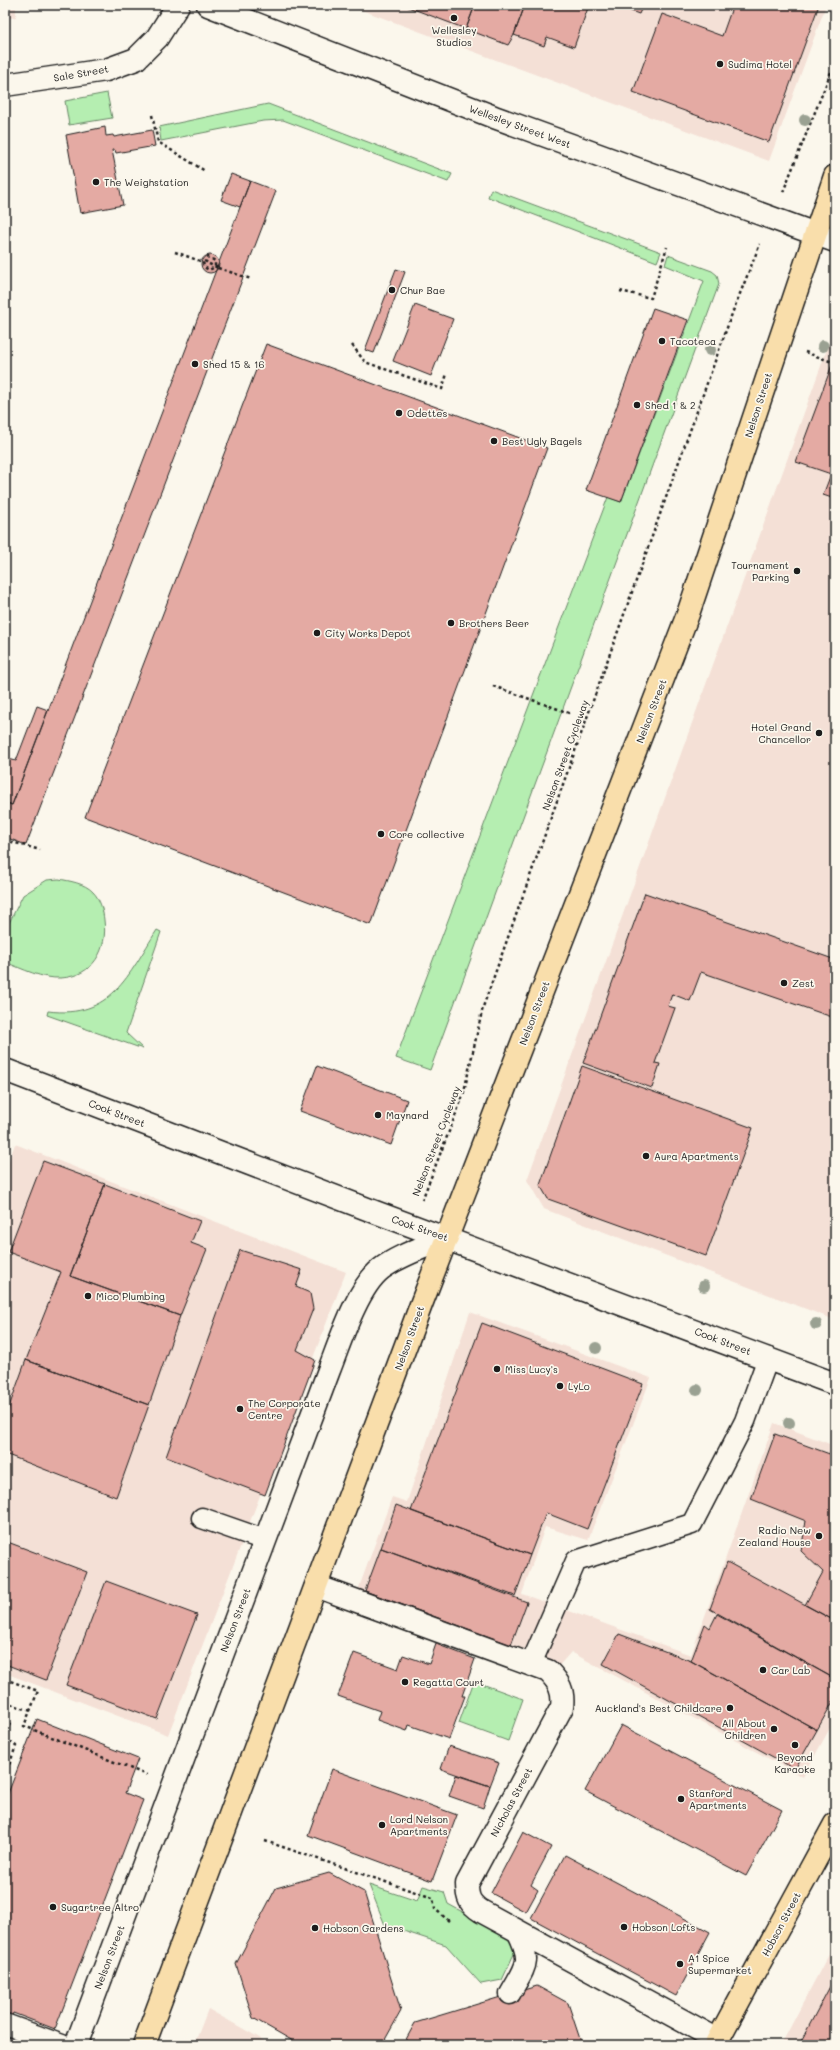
<svg xmlns="http://www.w3.org/2000/svg" width="840" height="2050" viewBox="0 0 840 2050" font-family="Mali,sans-serif">
<rect width="100%" height="100%" fill="#fbf7ec"/>
<filter id="ink" filterUnits="userSpaceOnUse"><feTurbulence type="fractalNoise" baseFrequency=".025" numOctaves="2"/><feDisplacementMap in="SourceGraphic" scale="8" xChannelSelector="R" yChannelSelector="G"/><feConvolveMatrix kernelMatrix="1 2 1 2 8 2 1 2 1" color-interpolation-filters="sRGB"/></filter>
<g filter="url(#ink)">
<!-- built -->
<path fill="#f4e0d6" d="M5 5 16 6V17L5 19Z
M348 5H826L769 161Z
M835 327V1320L544 1209 527 1180Z
M15 1144 346 1272 168 1735 5 1673V1171Z
M470 1312 651 1378 588 1540 545 1527 522 1594 691 1655 774 1423 835 1446V1719L803 1777 571 1652 556 1669 357 1593 392 1497 407 1502Z
M835 1942V2045H781L782 2043Z
M208 2009 272 2045H194Z"/>
<!-- green -->
<path fill="#b5eeb1" stroke="#688566" d="M107 93 112 118 69 125 65 101Z
M268 104 452 174 448 182 283 120 263 121 161 141 159 127Z
M491 189 661 252 657 262 488 197Z
M668 255 712 271 717 275 719 284 430 1070 396 1058 608 497 621 502 704 281 665 265Z
M59 879C69 881 85 883 93 892 100 899 103 910 104 920 108 950 93 976 61 978 42 979 23 969 5 962V931L23 895 47 880Z
M157 930 161 932 126 1033 143 1049 47 1015 48 1011C112 1019 128 975 157 930Z
M474 1681 523 1699 508 1741 459 1723Z
M369 1885 417 1901 423 1886 444 1892 448 1904 519 1943 502 1980 481 1984 446 1945 385 1925Z"/>
<!-- building -->
<path fill="#e4aaa3" stroke="#1c1c1c" d="M409 5H475L466 29 408 7Z
M475 5H525L514 35 508 45 466 29Z
M525 5H589L574 47 547 37 544 46 514 35Z
M615 5H643L639 14Z
M733 5H819L769 142 633 92 662 14 722 36Z
M105 127 106 136 113 135 114 137 152 130 155 146 116 153 115 150H112L123 205 80 213 66 135Z
M231 174 250 181 240 207 221 200Z
M250 181 276 191 26 845 5 837V802L12 805Z
M201 264a9 9 0 1 1 18 0a9 9 0 1 1-18 0Z
M396 269 405 272 374 353 365 350Z
M415 305 453 319 431 376 393 361Z
M653 308 688 320 621 502 586 490Z
M266 344 547 448 371 925 85 817Z
M832 365 835 366V499L823 495 831 474 796 462Z
M37 706 48 710 12 805 5 802V758L16 761Z
M645 893 833 959 835 953V1018L701 972 690 1001 672 994 668 1006 675 1008 655 1063 660 1064 652 1088 583 1063Z
M317 1066 407 1100 391 1145 300 1111Z
M582 1066 753 1128 706 1256 548 1199 540 1185Z
M43 1161 105 1184 70 1276 180 1316 149 1405 26 1360 61 1272 8 1252Z
M105 1184 200 1221 191 1243 207 1249 180 1316 70 1276Z
M240 1250 302 1270 296 1287 310 1293 313 1309 297 1350 315 1360 265 1495 166 1457Z
M482 1323 643 1384 587 1529 546 1513 530 1555 411 1511Z
M26 1360 149 1405 116 1497 5 1454V1418Z
M775 1434 835 1456V1621L805 1605 823 1572 801 1551 806 1521 751 1499Z
M396 1505 530 1555 515 1596 381 1548Z
M5 1541 87 1572 46 1680 5 1664Z
M381 1548 527 1602 511 1645 365 1591Z
M727 1562 835 1621V1679L710 1609Z
M106 1581 197 1615 157 1719 66 1685Z
M717 1614 835 1679V1698L817 1730 691 1661 705 1624 710 1628Z
M619 1634 691 1661 817 1730 795 1769 603 1664Z
M436 1644 475 1659 462 1696H465L449 1739 409 1725 407 1731 377 1720 380 1711 338 1696 354 1653 398 1669 403 1655 429 1664Z
M37 1719 138 1759 125 1793 143 1800 55 2029 13 2013 11 2020 5 2018V1801Z
M621 1725 782 1810 746 1876 585 1791Z
M449 1746 499 1763 490 1786 441 1769Z
M332 1769 457 1815 432 1881 308 1835Z
M456 1775 490 1786 483 1808 449 1796Z
M523 1832 551 1847 531 1885 538 1890 526 1912 491 1893Z
M565 1855 710 1932 676 1996 531 1918Z
M329 1873 364 1892 401 2011 382 2045H300L253 2018 236 1964 276 1888Z
M835 1977V2045H804L800 2043Z
M537 1986 568 2003 582 2045H403L415 2023Z"/>
<g fill="none" stroke-linecap="round" stroke-linejoin="round">
<!-- service casing -->
<g stroke="#1c1c1c" stroke-width="23">
<path id="service" d="M202 1518 265 1540
M531 1664 576 1561 692 1524 745 1421 768 1358
M510 1994C526 1965 533 1963 517 1931
M5 2024 62 2045"/>
</g>
<!-- minor casing -->
<g stroke="#1c1c1c" stroke-width="25">
<path id="minor" d="M5 85 106 70 136 59 157 38 178 5
M316 1586 548 1671C559 1682 564 1691 562 1707L467 1884C467 1898 470 1904 481 1911L718 2040
M76 2045 329 1370C340 1342 357 1288 381 1269 399 1255 426 1247 447 1237"/>
</g>
<!-- secondary casing -->
<g stroke="#1c1c1c" stroke-width="25">
<path id="secondary" d="M208 5 494 117 835 241
M5 1070 375 1212 835 1384"/>
</g>
<!-- primary casing -->
<g stroke="#1c1c1c" stroke-width="25">
<path id="primary" d="M144 2045 422 1302 688 614 835 176
M715 2045 835 1824"/>
</g>
<!-- path -->
<path stroke="#1c1c1c" stroke-width="2.5" stroke-dasharray="3 3" stroke-linecap="butt" d="M152 115 158 142 205 171
M783 192 835 62
M175 252 203 262 204 267 209 270 215 267V261L208 257 205 261 209 264
M218 268 251 279
M620 291 651 298 667 247
M352 345 365 362 442 389 447 374
M805 352 835 363
M493 686 572 714
M5 840 40 850
M422 1200 463 1096 483 1007 733 311 760 244
M5 1679 38 1691 24 1726 147 1775
M5 1702 31 1711
M5 1721 10 1723 5 1736
M5 1738 16 1746 5 1776
M265 1841 433 1898 435 1909 449 1921"/>
<!-- service -->
<use href="#service" stroke="#fbf7ec" stroke-width="20"/>
<!-- minor -->
<use href="#minor" stroke="#fbf7ec" stroke-width="22"/>
<!-- secondary -->
<use href="#secondary" stroke="#fbf7ec" stroke-width="22"/>
<!-- primary -->
<use href="#primary" stroke="#f9deab" stroke-width="22"/>
<!-- path-bridge -->
<path stroke="#1c1c1c" stroke-width="2.5" stroke-dasharray="3 3" stroke-linecap="butt" d="M209 264 218 268"/>
</g>
<!-- trees -->
<g fill="#9aa192">
<circle cx="805" cy="120" r="6"/>
<circle cx="823" cy="346" r="6"/>
<circle cx="710" cy="350" r="6"/>
<circle cx="704" cy="1286" r="6"/>
<circle cx="816" cy="1324" r="6"/>
<circle cx="596" cy="1348" r="6"/>
<circle cx="697" cy="1390" r="6"/>
<circle cx="789" cy="1423" r="6"/>
</g>
</g>
<!-- markers -->
<g fill="#1c1c1c" stroke="#fbf7ec" stroke-width="1.5">
<circle cx="454" cy="18" r="4"/>
<circle cx="720" cy="64" r="4"/>
<circle cx="96" cy="182" r="4"/>
<circle cx="392" cy="290" r="4"/>
<circle cx="662" cy="341" r="4"/>
<circle cx="195" cy="364" r="4"/>
<circle cx="637" cy="405" r="4"/>
<circle cx="399" cy="413" r="4"/>
<circle cx="494" cy="441" r="4"/>
<circle cx="797" cy="571" r="4"/>
<circle cx="451" cy="623" r="4"/>
<circle cx="317" cy="633" r="4"/>
<circle cx="819" cy="733" r="4"/>
<circle cx="381" cy="834" r="4"/>
<circle cx="784" cy="983" r="4"/>
<circle cx="378" cy="1115" r="4"/>
<circle cx="646" cy="1156" r="4"/>
<circle cx="88" cy="1296" r="4"/>
<circle cx="497" cy="1369" r="4"/>
<circle cx="560" cy="1386" r="4"/>
<circle cx="240" cy="1409" r="4"/>
<circle cx="819" cy="1536" r="4"/>
<circle cx="763" cy="1670" r="4"/>
<circle cx="405" cy="1682" r="4"/>
<circle cx="730" cy="1708" r="4"/>
<circle cx="774" cy="1729" r="4"/>
<circle cx="795" cy="1745" r="4"/>
<circle cx="681" cy="1799" r="4"/>
<circle cx="382" cy="1825" r="4"/>
<circle cx="53" cy="1907" r="4"/>
<circle cx="624" cy="1927" r="4"/>
<circle cx="315" cy="1928" r="4"/>
<circle cx="680" cy="1964" r="4"/>
</g>
<g text-anchor="middle" stroke-width="3.5" stroke-linejoin="round" paint-order="stroke">
<!-- poi labels -->
<g font-size="10" fill="#1c1c1c" stroke="#fbf7ec" text-anchor="start">
<text x="454" y="34" text-anchor="middle">Wellesley<tspan x="454" dy="12">Studios</tspan></text>
<text x="728" y="68">Sudima Hotel</text>
<text x="104" y="186">The Weighstation</text>
<text x="400" y="294">Chur Bae</text>
<text x="670" y="345">Tacoteca</text>
<text x="203" y="368">Shed 15 &amp; 16</text>
<text x="645" y="409">Shed 1 &amp; 2</text>
<text x="407" y="417">Odettes</text>
<text x="502" y="445">Best Ugly Bagels</text>
<text x="789" y="569" text-anchor="end">Tournament<tspan x="789" dy="12">Parking</tspan></text>
<text x="459" y="627">Brothers Beer</text>
<text x="325" y="637">City Works Depot</text>
<text x="811" y="731" text-anchor="end">Hotel Grand<tspan x="811" dy="12">Chancellor</tspan></text>
<text x="389" y="838">Core collective</text>
<text x="792" y="987">Zest</text>
<text x="386" y="1119">Maynard</text>
<text x="654" y="1160">Aura Apartments</text>
<text x="96" y="1300">Mico Plumbing</text>
<text x="505" y="1373">Miss Lucy's</text>
<text x="568" y="1390">LyLo</text>
<text x="248" y="1407">The Corporate<tspan x="248" dy="12">Centre</tspan></text>
<text x="811" y="1534" text-anchor="end">Radio New<tspan x="811" dy="12">Zealand House</tspan></text>
<text x="771" y="1674">Car Lab</text>
<text x="413" y="1686">Regatta Court</text>
<text x="722" y="1712" text-anchor="end">Auckland's Best Childcare</text>
<text x="766" y="1727" text-anchor="end">All About<tspan x="766" dy="12">Children</tspan></text>
<text x="795" y="1761" text-anchor="middle">Beyond<tspan x="795" dy="12">Karaoke</tspan></text>
<text x="689" y="1797">Stanford<tspan x="689" dy="12">Apartments</tspan></text>
<text x="390" y="1823">Lord Nelson<tspan x="390" dy="12">Apartments</tspan></text>
<text x="61" y="1911">Sugartree Altro</text>
<text x="632" y="1931">Hobson Lofts</text>
<text x="323" y="1932">Hobson Gardens</text>
<text x="688" y="1962">A1 Spice<tspan x="688" dy="12">Supermarket</tspan></text>
</g>
<!-- street labels -->
<g font-size="10" fill="#1c1c1c" stroke="#fbf7ec">
<text transform="translate(81 73) rotate(-10)" y="4">Sale Street</text>
<text transform="translate(520 126) rotate(20)" y="4">Wellesley Street West</text>
<text transform="translate(758 405) rotate(-72)" y="4">Nelson Street</text>
<text transform="translate(651 711) rotate(-69)" y="4">Nelson Street</text>
<text transform="translate(565 755) rotate(-70)" y="4">Nelson Street Cycleway</text>
<text transform="translate(534 1013) rotate(-69)" y="4">Nelson Street</text>
<text transform="translate(117 1113) rotate(21)" y="4">Cook Street</text>
<text transform="translate(436 1141) rotate(-69)" y="4">Nelson Street Cycleway</text>
<text transform="translate(420 1228) rotate(19)" y="4">Cook Street</text>
<text transform="translate(409 1338) rotate(-70)" y="4">Nelson Street</text>
<text transform="translate(723 1341) rotate(21)" y="4">Cook Street</text>
<text transform="translate(235 1620) rotate(-69)" y="4">Nelson Street</text>
<text transform="translate(511 1802) rotate(-62)" y="4">Nicholas Street</text>
<text transform="translate(781 1924) rotate(-62)" y="4">Hobson Street</text>
<text transform="translate(109 1957) rotate(-69)" y="4">Nelson Street</text>
</g>
</g>
<!-- margin -->
<rect width="840" height="2050" fill="none" stroke="#fbf7ec" stroke-width="20"/>
<rect x="10" y="10" width="820" height="2030" fill="none" stroke="#1c1c1c" stroke-width="1.5" filter="url(#ink)"/>
</svg>
